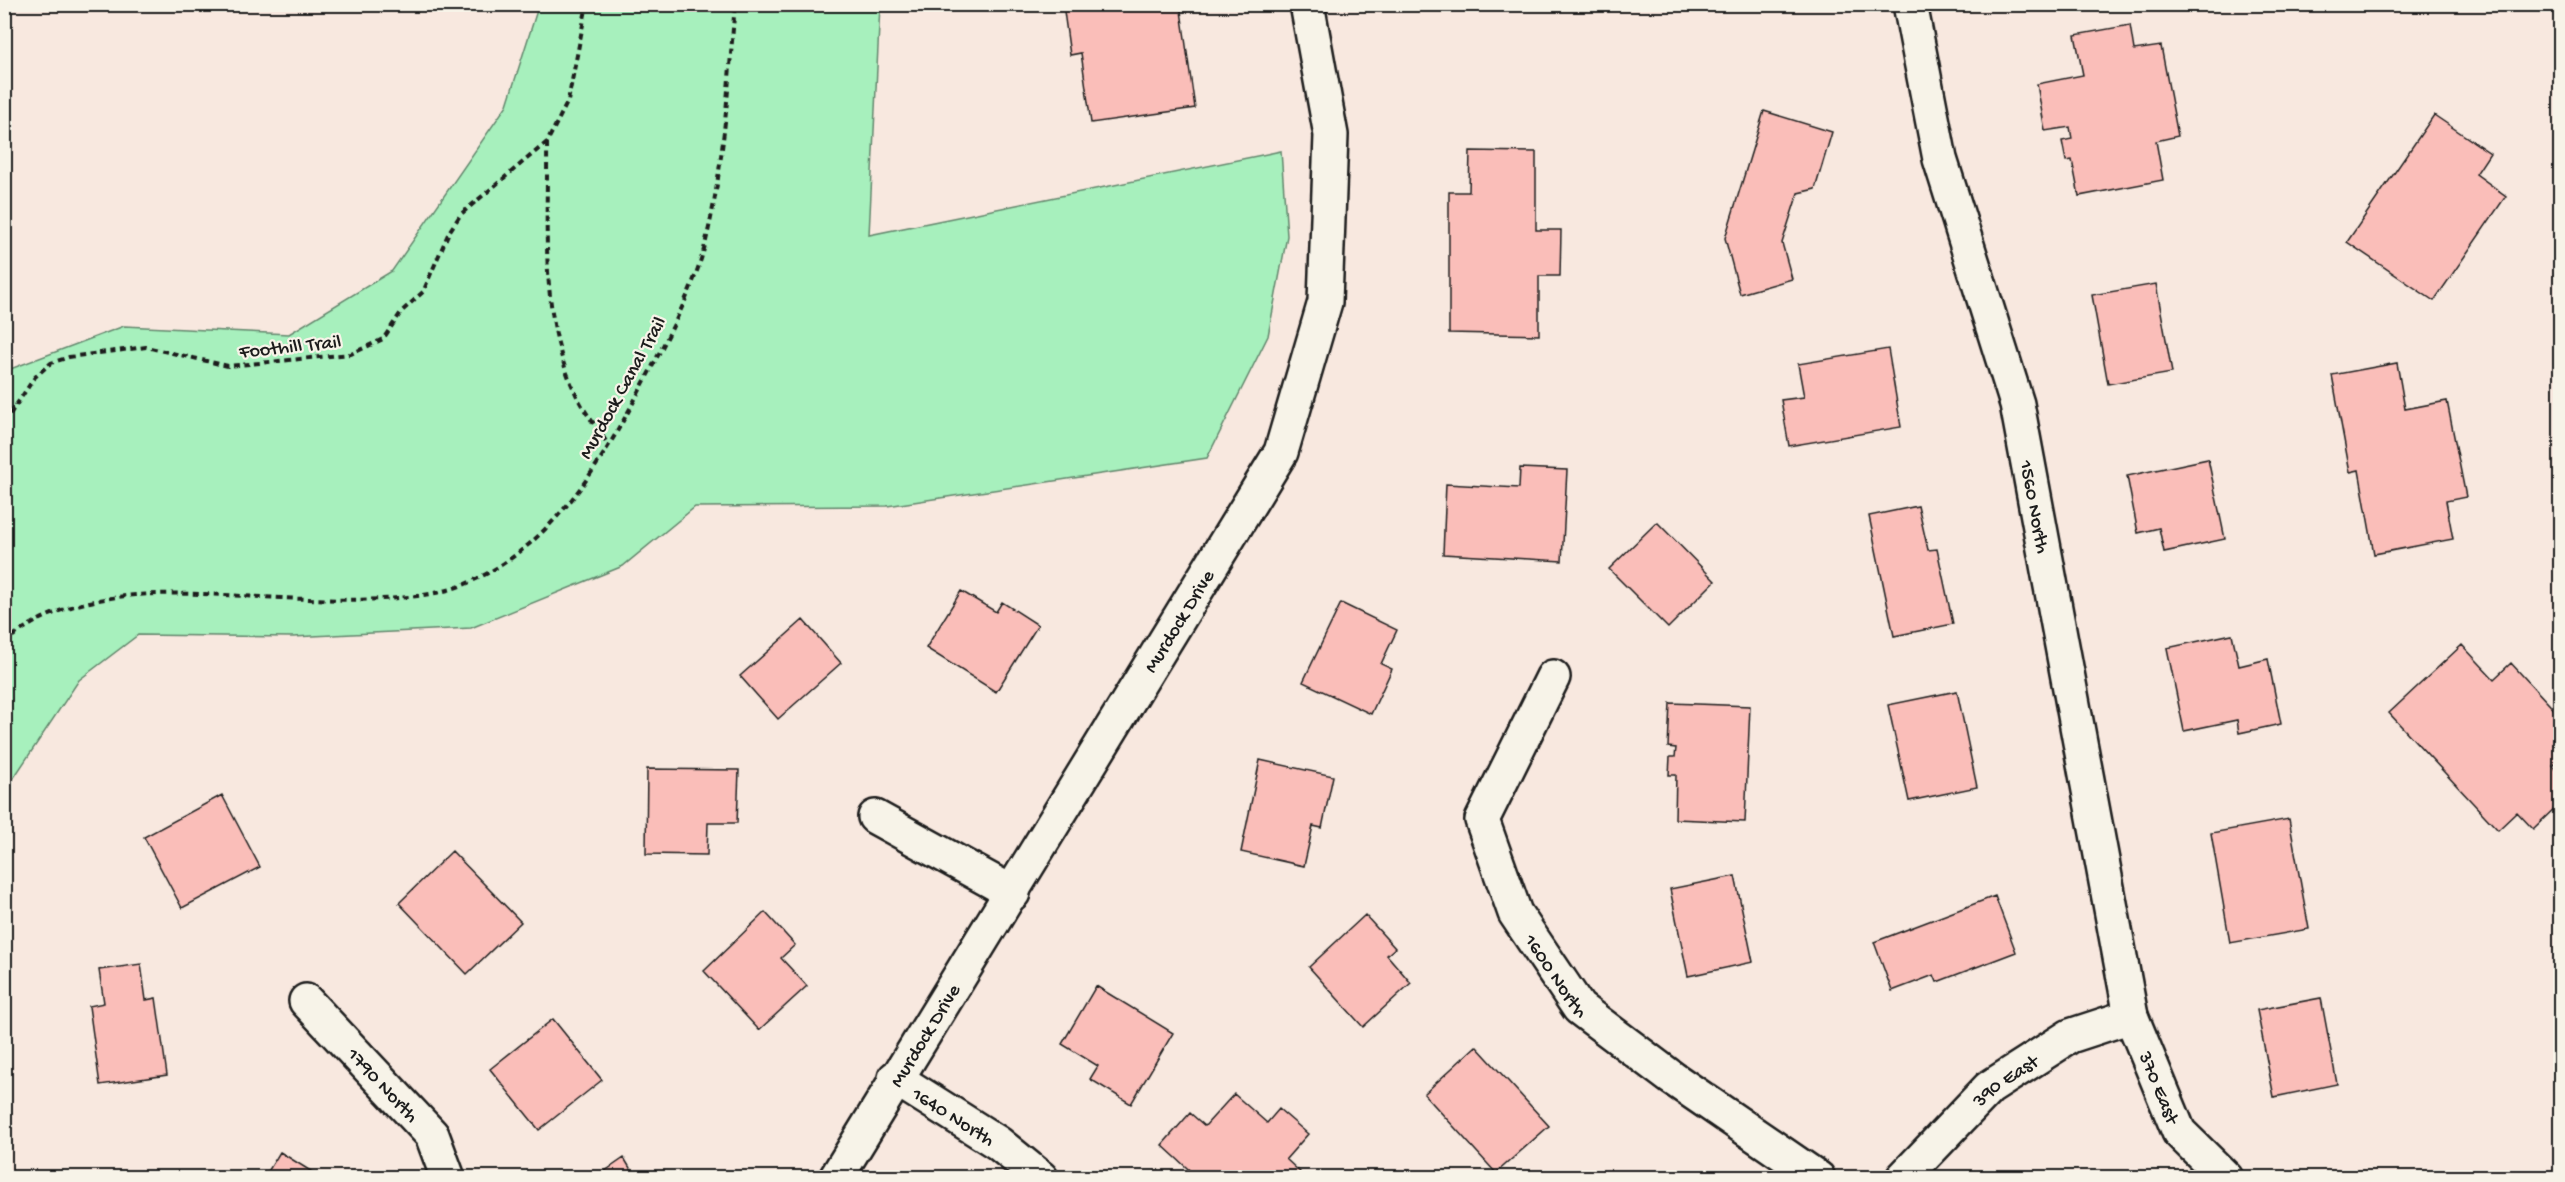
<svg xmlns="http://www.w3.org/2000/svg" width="2565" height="1182" viewBox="0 0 2565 1182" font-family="'Gochi Hand',sans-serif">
<rect width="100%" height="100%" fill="#f8e8df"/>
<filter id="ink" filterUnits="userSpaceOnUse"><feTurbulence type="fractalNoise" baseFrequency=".0167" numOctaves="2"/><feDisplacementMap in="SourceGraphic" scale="12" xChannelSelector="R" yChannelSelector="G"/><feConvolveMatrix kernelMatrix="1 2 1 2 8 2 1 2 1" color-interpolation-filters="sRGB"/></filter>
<g filter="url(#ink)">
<!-- green -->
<path fill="#a7f0bd" stroke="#62866c" stroke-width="1.5" d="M539 4 880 5 869 235 1281 151 1287 236 1268 336 1207 458 887 506 695 507 623 566 471 628 293 637 138 635 79 680 5 791V371L124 326 289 334 392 271 507 105Z"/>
<!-- building -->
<path fill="#fabeb9" stroke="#1c1c1c" stroke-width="1.5" d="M1063 4H1180L1195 108 1091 123 1081 53 1070 55Z
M2130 25 2134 50 2161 46 2178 136 2156 141 2163 180 2079 196 2072 160 2066 161 2062 141 2072 139 2070 127 2045 131 2037 84 2083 75 2075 35Z
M1764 111 1832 132 1815 189 1798 193 1782 243 1792 279 1740 294 1725 238Z
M2434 115 2490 153 2476 174 2506 196 2434 301 2347 242Z
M1470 151 1536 152V230H1561L1560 276H1539V335L1449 333V192H1469Z
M2156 284 2172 373 2108 384 2092 295Z
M1888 349 1901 427 1789 446 1781 400 1804 397 1798 364Z
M2397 363 2405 409 2447 401 2466 497 2446 501 2453 539 2374 554 2359 470 2350 472 2332 375Z
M2208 459 2225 539 2164 552 2159 528 2138 533 2127 476Z
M1520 468 1567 470 1562 561 1443 554 1446 484 1519 488Z
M1918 506 1928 550 1937 549 1953 624 1894 636 1869 516Z
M1657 522 1715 581 1668 628 1609 569Z
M961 591 996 612 1002 602 1038 625 996 692 926 648Z
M1341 603 1397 630 1381 664 1392 669 1371 714 1303 682Z
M803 620 841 663 778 719 740 676Z
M2232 634 2239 666 2268 659 2281 724 2239 733 2237 720 2184 731 2167 648Z
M2462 645 2494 679 2511 663 2560 716V759L2553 766 2560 775V803L2533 829 2517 812 2498 830 2389 713Z
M1957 691 1977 787 1909 801 1888 705Z
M1670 703 1750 706 1745 822 1675 819 1676 775H1669L1670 757H1675L1676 748 1668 747Z
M1260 760 1333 776 1322 828 1313 826 1304 866 1241 852Z
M647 769 739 770 737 823H708L707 855 646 854Z
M222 795 260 867 182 908 144 837Z
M2289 819 2309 929 2230 943 2211 833Z
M452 851 521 922 467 974 399 903Z
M1735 876 1753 962 1688 976 1670 889Z
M1995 896 2016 952 1937 982 1934 975 1892 991 1874 942Z
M765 912 795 945 781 958 807 986 759 1030 704 971Z
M1365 915 1395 948 1387 955 1411 983 1363 1027 1309 967Z
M141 964 146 1000 156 998 167 1075 100 1085 89 1006 104 1003 99 970Z
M1096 986 1173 1033 1131 1104 1090 1079 1098 1066 1062 1044Z
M2321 998 2337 1084 2274 1097 2257 1010Z
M553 1019 602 1080 539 1130 490 1069Z
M1476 1046 1549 1126 1496 1173 1424 1094Z
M1234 1094 1267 1123 1279 1109 1308 1134 1286 1159 1300 1172 1295 1178H1198L1162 1145 1190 1113 1205 1126Z
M280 1152 322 1178H264Z
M624 1158 636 1178H595Z"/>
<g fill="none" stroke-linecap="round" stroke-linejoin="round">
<!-- minor casing -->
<g stroke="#1c1c1c" stroke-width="38">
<g id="minor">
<path id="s1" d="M1910 4 1940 159 2017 404 2131 1016 2179 1132 2226 1178"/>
<path id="s2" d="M1553 677 1482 820 1515 913 1579 1008 1672 1078 1818 1178"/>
<path d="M875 817 1013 893"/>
<path id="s3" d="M306 1001 432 1135 448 1178"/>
<path id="s4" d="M895 1078 998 1143 1041 1178"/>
<path id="s5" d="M836 1178 1281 452 1325 302 1331 135 1307 4"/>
<path id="s6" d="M1903 1178 1989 1088 2070 1036 2131 1016"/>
</g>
</g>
<!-- path -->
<path stroke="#1c1c1c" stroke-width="4" stroke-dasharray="6 4.5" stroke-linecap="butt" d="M547 143C548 224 539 316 575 392 583 411 598 428 609 446
M4 423 35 377 51 363 69 357 146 347 228 366 351 354 383 339 402 311 423 292 449 232 461 214 547 142 568 101 587 4
M4 643C81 579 189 594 281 598 332 600 416 604 463 585 557 546 606 455 651 369 671 330 692 292 704 249 724 169 728 87 735 4"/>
<!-- minor -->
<use href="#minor" stroke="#f7f3e8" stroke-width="33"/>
</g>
</g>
<g text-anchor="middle" stroke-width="4.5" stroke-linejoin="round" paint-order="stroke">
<!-- street labels -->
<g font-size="20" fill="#1c1c1c" stroke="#f7f3e8">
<text transform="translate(290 345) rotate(-6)" y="7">Foothill Trail</text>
<text transform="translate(621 387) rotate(-61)" y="7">Murdock Canal Trail</text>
<text dy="7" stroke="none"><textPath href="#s1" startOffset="519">1560 North</textPath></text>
<text dy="7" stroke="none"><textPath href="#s5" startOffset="654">Murdock Drive</textPath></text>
<text dy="7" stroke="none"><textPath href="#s2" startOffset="333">1600 North</textPath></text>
<text dy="7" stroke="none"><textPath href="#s5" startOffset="168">Murdock Drive</textPath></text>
<text dy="7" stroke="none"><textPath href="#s6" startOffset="142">390 East</textPath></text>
<text dy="7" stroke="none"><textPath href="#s3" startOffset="114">1790 North</textPath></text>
<text dy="7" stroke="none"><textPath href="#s1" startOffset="1114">370 East</textPath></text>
<text dy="7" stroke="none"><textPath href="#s4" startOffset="70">1640 North</textPath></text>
</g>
</g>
<!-- margin -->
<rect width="2565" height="1182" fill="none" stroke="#f7f3e8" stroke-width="24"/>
<rect x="12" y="12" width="2541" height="1158" fill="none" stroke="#1c1c1c" stroke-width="2" filter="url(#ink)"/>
</svg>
